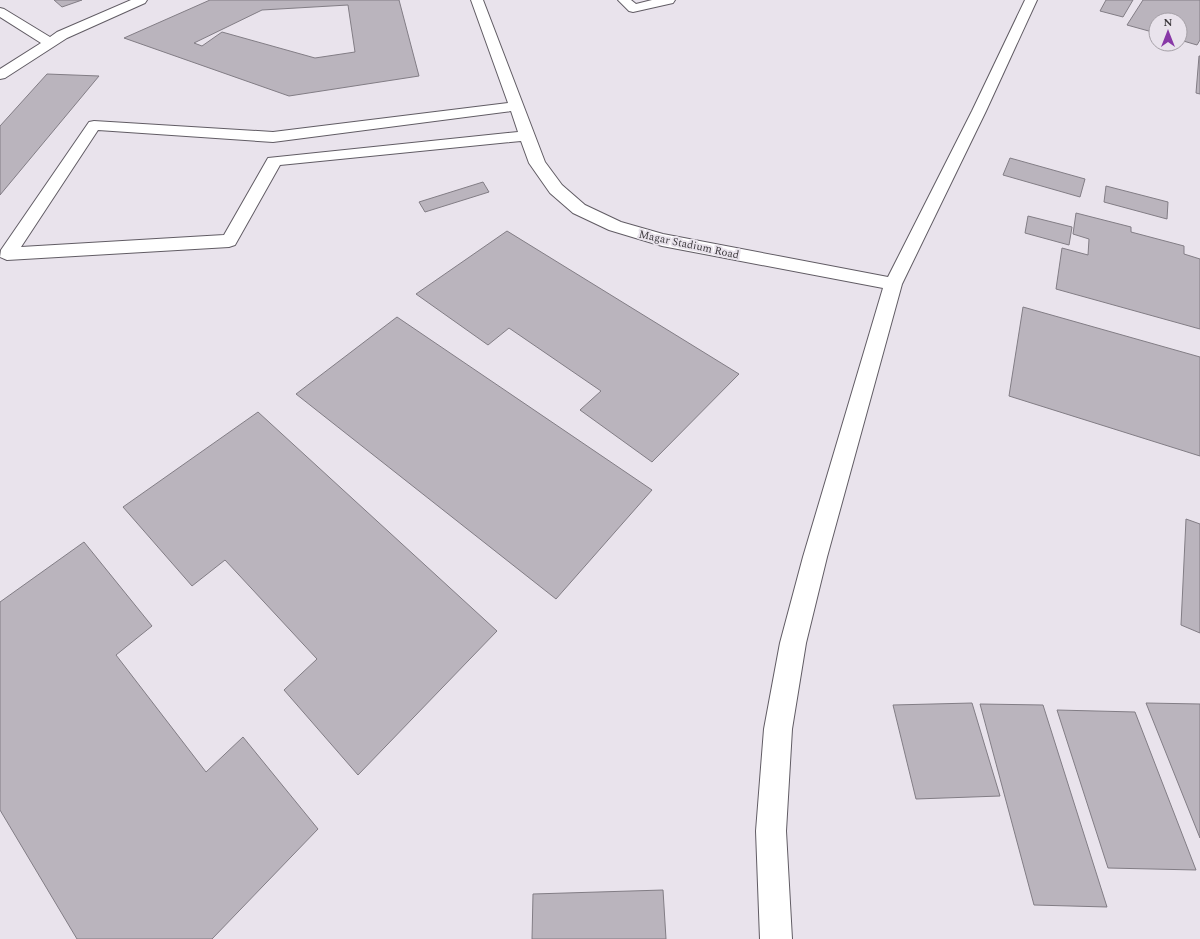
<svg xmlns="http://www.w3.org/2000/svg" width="1200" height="939" viewBox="0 0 1200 939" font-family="Spectral,serif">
<rect width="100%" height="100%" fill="#e9e3ec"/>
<!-- building -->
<path fill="#bab4bd" stroke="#827d85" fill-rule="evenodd" d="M54 0H82L62 7Z
M210 0H399L419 76 289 96 124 38ZM348 5 355 52 315 58 222 32 202 46 194 43 262 10Z
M1106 0H1133L1123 17 1100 11Z
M1143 0H1200V40L1197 45 1180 40V20H1156V33L1127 25Z
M1199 56H1200V94L1196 93Z
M47 74 99 76 0 195V126Z
M1010 158 1085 179 1080 197 1003 175Z
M483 182 489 192 425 212 419 202Z
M1106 186 1168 202 1167 219 1104 202Z
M1076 213 1131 227V232L1184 246V254L1200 259V329L1056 289 1062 248 1088 255 1089 239 1073 234Z
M1028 216 1072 227 1069 245 1025 233Z
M507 231 739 374 652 462 580 410 601 391 509 328 488 345 416 294Z
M1023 307 1200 357V456L1009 396Z
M397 317 652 490 556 599 296 394Z
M258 412 497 631 358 775 284 690 317 659 225 560 192 586 123 507Z
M1186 519 1200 524V633L1181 625Z
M84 542 152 626 116 655 206 772 243 737 318 829 212 939H77L0 810V602Z
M972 703 1000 796 916 799 893 705Z
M1146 703 1200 704V838Z
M980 704 1043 705 1107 907 1034 905Z
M1057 710 1135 712 1196 870 1108 868Z
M663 890 666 939H532L533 894Z"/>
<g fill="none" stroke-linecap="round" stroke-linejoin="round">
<!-- minor casing -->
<g stroke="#615c64" stroke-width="2">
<path id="minor" d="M131 0H147L145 3 67 38 5 78 0 79V69L41 43 0 17V8L4 9 50 37 57 32Z
M471 0H483L545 162 562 185 585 205 621 222 663 234 888 277 972 111 1025 0H1037L986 111 902 284 827 557 806 643 792 729 786 831 792 939H760L756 831 764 729 780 643 803 557 883 288 662 246 609 230 573 213 550 193 529 163 521 141 280 165 235 245 229 247 7 260 0 257 1 250 89 122 94 121 273 132 508 103ZM511 111 518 132 268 158 224 235 21 247 98 130 273 142Z
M618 0H631L636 4 652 0H675L673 3 633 12 629 11Z"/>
</g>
<!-- minor -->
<use href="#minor" fill="#fff" fill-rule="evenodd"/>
</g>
<g text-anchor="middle" stroke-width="4" stroke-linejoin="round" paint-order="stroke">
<!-- far-street labels -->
<g font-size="11" fill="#3e3b3f" stroke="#e9e3ec">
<text transform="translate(689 244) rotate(12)" y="4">Magar Stadium Road</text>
</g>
</g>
<!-- north arrow -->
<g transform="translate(1168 32)"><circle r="19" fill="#e9e3ec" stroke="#a5a0a7"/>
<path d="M0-3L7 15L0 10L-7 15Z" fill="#8838a7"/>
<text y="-6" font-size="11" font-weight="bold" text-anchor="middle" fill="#3e3b3f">N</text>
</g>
</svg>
